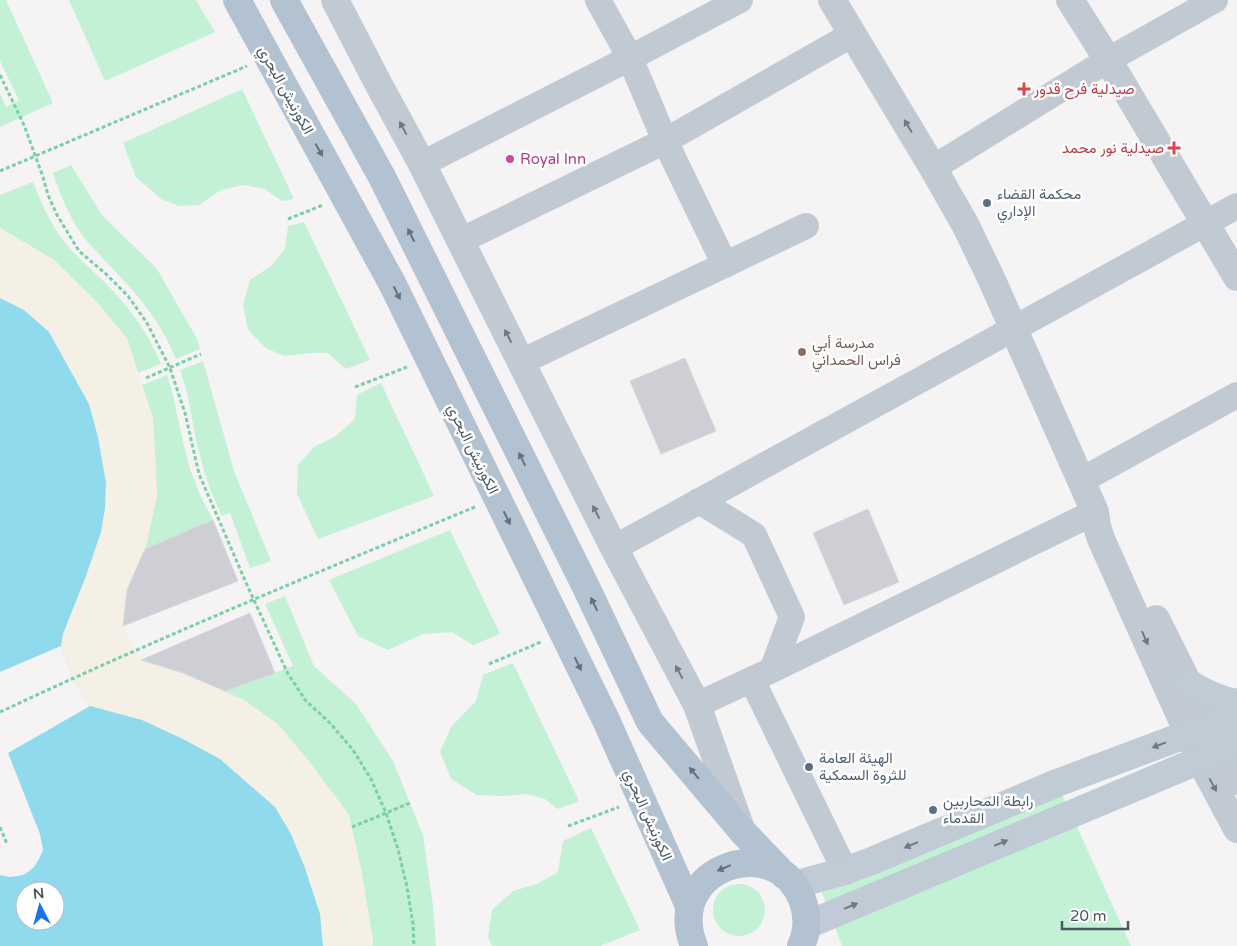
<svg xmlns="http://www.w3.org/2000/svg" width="1237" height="946" viewBox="0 0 1237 946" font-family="'Varela Round',Vazirmatn,sans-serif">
<rect width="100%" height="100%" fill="#f5f3f3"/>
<!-- green -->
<path fill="#c3f1d5" d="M0 0H6L53 103 0 127V93L6 107 19 100 0 61Z
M69 0H196L215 32 105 81Z
M242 89 294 199 282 201 265 189 243 185 221 190 199 205 179 206 161 199 136 177 123 143Z
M71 165 102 215 157 269 197 339 200 349 176 359C164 329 145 303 123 280 110 265 95 251 82 235 69 216 60 195 53 173Z
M33 182C41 202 49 221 62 239 77 259 97 273 113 291 133 312 150 337 161 364L138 373 127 338 54 260 0 228V195Z
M304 222 370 360 346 369 328 353H311L284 356 266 348 248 330 243 305 250 280 271 266 285 249 288 226Z
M203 361 234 471 271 561 250 568 230 513 222 516 211 492 203 467 196 440 187 392 180 370Z
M167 375 173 395 183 442 190 469 200 495 213 520 145 549 157 496 153 418 142 385Z
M381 383 434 496 318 539 297 494 298 465 314 447 336 436 355 419 357 395Z
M450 530 500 634 473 645 452 632 423 634 388 650 358 636 329 580Z
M285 596 314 666 356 704 393 761 423 835 433 906 436 946H372L373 942 361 869 349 815 225 691 293 666 265 604Z
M513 663 579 801 558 809 545 799 526 794 505 796 477 795 451 779 440 752 451 727 476 701 483 675Z
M1057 783 1131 946H842L817 879Z
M591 828 640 930 600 946H492L488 937 492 910 513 891 537 884 558 872 563 841Z
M713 910a26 26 0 1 1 52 0a26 26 0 1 1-52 0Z"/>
<!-- sand -->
<path fill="#f5f0e5" d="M0 228 54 260 95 300 127 338 153 418 157 496 145 549 127 590 123 626 141 660 183 673 244 700 278 724 309 761 349 815 361 869 373 942 372 946H323L320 914 305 868 291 834 275 807 220 759 107 711 90 706 73 678 61 646 63 634 86 576 101 532 105 508 106 483 98 437 89 404 24 310 0 298Z"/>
<!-- water -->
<path fill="#90daee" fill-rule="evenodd" d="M0 298 24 310 49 332 89 404 98 437 106 483 105 508 101 532 86 576 63 634 61 646 73 678 90 706 142 720 183 739 220 759 275 807 291 834 305 868 320 914 323 946H0ZM25 891H55V921H25Z"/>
<!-- pier -->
<path fill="#f5f3f3" d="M61 646 73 678 90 706 8 753 40 834 43 850 39 859 34 867 28 872 23 875 17 876 9 877 0 875V672Z"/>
<!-- building -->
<path fill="#cdcfd5" stroke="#d7d9de" d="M685 358 716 431 661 454 630 381Z
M868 509 899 582 844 605 813 533Z
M213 520 238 581 123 626 127 590 145 549Z
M250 613 275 673 225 691 183 673 141 660Z"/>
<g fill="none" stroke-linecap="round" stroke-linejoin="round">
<!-- path -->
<path stroke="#7ad0a6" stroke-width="3" stroke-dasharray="4 2.5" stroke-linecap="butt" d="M0 75 24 125 43 177 48 195 57 215 79 251 106 274 128 296 147 323 170 368 185 413 199 474 247 585 288 674 306 701 330 723 353 750 371 779 386 813 398 849 407 887 413 924 414 946
M0 171 247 66
M288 219 323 205
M146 378 201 354
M355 387 407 367
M489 664 541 642
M0 712C156 639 316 573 475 507
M568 826 619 807
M0 827 7 844
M352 827 410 803"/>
<!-- minor -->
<path stroke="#c1cad2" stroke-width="26" d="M598 0 630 58 665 141 725 265
M422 164 630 58 740 0
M933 168 1108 60 1215 0
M460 241 665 141 853 34
M521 362 806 226
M1082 480 1237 395
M699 501 754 535 792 617 772 670
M614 548 1237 206
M752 680 845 871
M697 705 772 670 1095 512"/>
<!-- tertiary -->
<path stroke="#c1cad2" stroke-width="28" d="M335 0 379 85 422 164 614 548 697 705 741 829
M832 0 933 168 966 226 991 278 1095 512 1097 526 1101 539 1200 760 1237 829
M1070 0 1108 60 1237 277
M1156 619 1237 781"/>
<!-- secondary -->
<path stroke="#c1cbd6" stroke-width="28" d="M1187 682C1203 692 1218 700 1237 703
M794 885 845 871 874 860 1057 783 1209 726 1237 713
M807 925 1200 760 1237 742"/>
<!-- primary -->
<path stroke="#b3c2d1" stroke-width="28" d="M237 0 392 283 606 720 690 908
M284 0 382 177 585 585 650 722 742 831 784 875
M694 946C662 866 781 828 804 905 808 919 807 933 801 946"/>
</g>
<!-- one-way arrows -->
<defs><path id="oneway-solid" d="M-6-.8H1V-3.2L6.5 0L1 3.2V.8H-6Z" transform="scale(1.25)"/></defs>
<g fill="#6e7983">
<use href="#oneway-solid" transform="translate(908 126) rotate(-121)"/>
<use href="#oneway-solid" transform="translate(403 128) rotate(-118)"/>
<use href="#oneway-solid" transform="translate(508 336) rotate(-117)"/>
<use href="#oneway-solid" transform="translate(596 512) rotate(-117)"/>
<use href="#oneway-solid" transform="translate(1145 638) rotate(66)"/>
<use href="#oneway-solid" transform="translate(679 672) rotate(-118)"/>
<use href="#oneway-solid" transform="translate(1213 785) rotate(62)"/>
</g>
<g fill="#64717d">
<use href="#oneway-solid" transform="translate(319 150) rotate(61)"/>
<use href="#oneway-solid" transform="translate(411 235) rotate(-116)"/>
<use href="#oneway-solid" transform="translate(397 293) rotate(64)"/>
<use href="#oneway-solid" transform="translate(522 459) rotate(-116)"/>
<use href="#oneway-solid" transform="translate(507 518) rotate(64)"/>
<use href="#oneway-solid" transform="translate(594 604) rotate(-116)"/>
<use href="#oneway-solid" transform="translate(578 664) rotate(64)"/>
<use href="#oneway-solid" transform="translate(694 773) rotate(-130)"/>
<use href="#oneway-solid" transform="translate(724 868) rotate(157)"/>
</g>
<g fill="#6e7984">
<use href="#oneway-solid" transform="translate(1159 745) rotate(159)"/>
<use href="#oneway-solid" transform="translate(1001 843) rotate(-23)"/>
<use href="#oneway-solid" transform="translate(911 845) rotate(157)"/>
<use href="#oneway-solid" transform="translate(851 906) rotate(-23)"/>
</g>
<!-- markers -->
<g fill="#e0444e" stroke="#fff" stroke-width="2">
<path d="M1021.5 81.5h5v5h5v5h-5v5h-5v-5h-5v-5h5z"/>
<path d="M1171.5 140.5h5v5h5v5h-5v5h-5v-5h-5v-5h5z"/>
</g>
<circle fill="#d1479c" stroke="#fff" stroke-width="2" cx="510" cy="159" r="5"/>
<g fill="#5c6f8a" stroke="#fff" stroke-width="2">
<circle cx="987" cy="203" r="5"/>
<circle cx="809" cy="767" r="5"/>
<circle cx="933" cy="810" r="5"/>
</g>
<circle fill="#8d6e63" stroke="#fff" stroke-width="2" cx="802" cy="352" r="5"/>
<g text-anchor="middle" stroke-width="5" stroke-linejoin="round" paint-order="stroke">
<!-- health labels -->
<g font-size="15" fill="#be3a42" stroke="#fff" text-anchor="start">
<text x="1034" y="94">صيدلية فرح قدور</text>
<text x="1164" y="153" text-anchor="end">صيدلية نور محمد</text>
</g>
<!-- street labels -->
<g font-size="15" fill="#4a5661" stroke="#fff">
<text transform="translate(286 90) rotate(61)" y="5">الكورنيش البحري</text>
<text transform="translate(473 449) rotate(64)" y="5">الكورنيش البحري</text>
<text transform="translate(648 815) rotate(66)" y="5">الكورنيش البحري</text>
</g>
<!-- hotel labels -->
<g font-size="15" fill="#b23c85" stroke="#fff" text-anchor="start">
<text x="520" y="164">Royal Inn</text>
</g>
<!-- service labels -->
<g font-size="15" fill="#4e5e75" stroke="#fff" text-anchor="start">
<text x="997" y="199">محكمة القضاء<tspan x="997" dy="17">الإداري</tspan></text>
<text x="819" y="763">الهيئة العامة<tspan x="819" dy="17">للثروة السمكية</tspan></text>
<text x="943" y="806">رابطة المحاربين<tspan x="943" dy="17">القدماء</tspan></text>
</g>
<!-- education labels -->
<g font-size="15" fill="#785e54" stroke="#fff" text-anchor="start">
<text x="812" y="348">مدرسة أبي<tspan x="812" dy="17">فراس الحمداني</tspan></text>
</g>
</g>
<!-- north arrow -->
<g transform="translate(40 906) rotate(354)"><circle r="24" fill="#ffffff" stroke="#b7bbc0"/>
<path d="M0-4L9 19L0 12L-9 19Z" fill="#1a73e8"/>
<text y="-8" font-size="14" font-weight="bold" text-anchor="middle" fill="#4a5661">N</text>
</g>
<!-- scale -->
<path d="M1062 921v8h66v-8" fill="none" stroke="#4a5661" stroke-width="2.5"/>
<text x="1070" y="921" font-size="15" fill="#4a5661" stroke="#ffffff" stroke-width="4" paint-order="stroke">20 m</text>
</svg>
